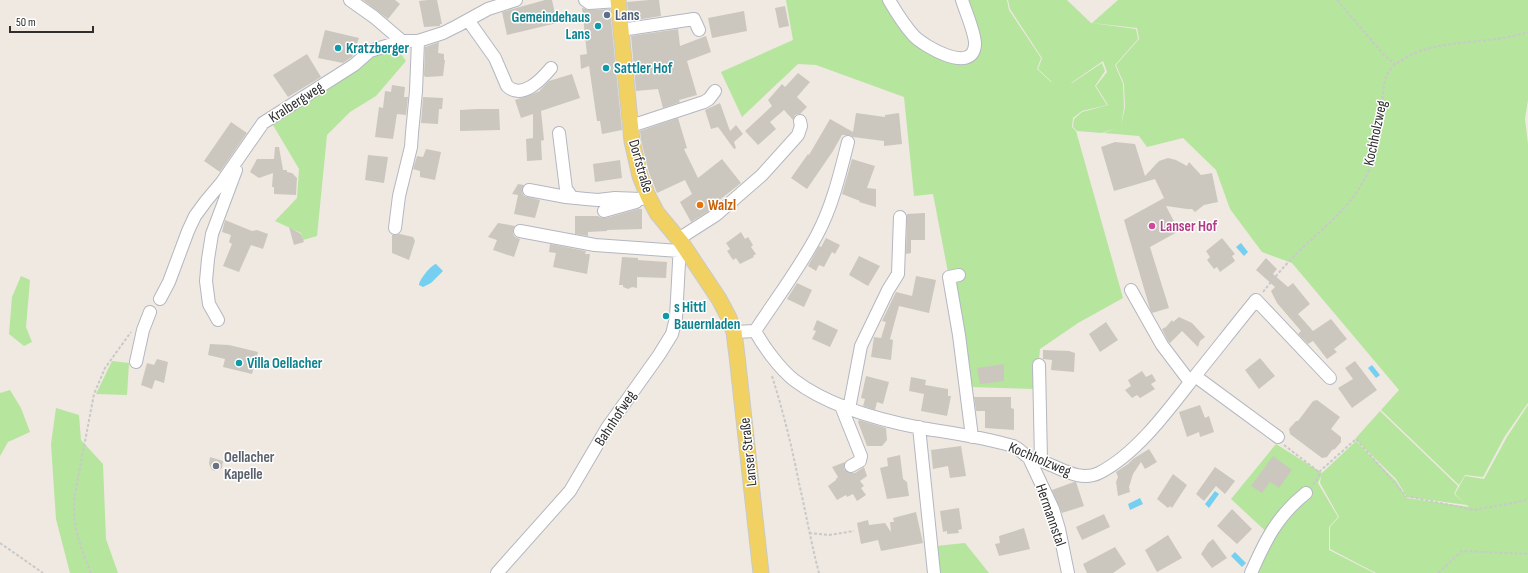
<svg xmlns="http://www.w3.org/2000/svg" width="1528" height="573" viewBox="0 0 1528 573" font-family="'Sofia Sans Condensed',sans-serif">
<rect width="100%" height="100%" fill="#efe9e1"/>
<!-- green -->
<path fill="#b6e59e" d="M786 0H882L902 31 933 53 961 64 976 53 965 0H1007L1009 10 1041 58 1037 69 1051 82 1072 83 1102 63 1105 71 1095 86 1107 105 1082 111 1073 118 1072 127 1076 131 1123 298 1078 323 1040 349 1036 389 970 387 933 194 914 196 904 97 816 65 798 64 742 117 721 72 793 40Z
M1008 0H1067L1091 23 1136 29 1138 39 1115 65 1123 84 1124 107 1121 126 1125 107 1124 84 1116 65 1139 39 1137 28 1092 23 1118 0H1528V100L1525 119 1528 144V403L1505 436 1483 477 1465 475 1459 485 1381 410 1399 390 1292 263 1262 252 1230 209 1216 170 1183 138 1147 147 1139 136 1104 133 1116 128 1102 133 1077 131 1073 127 1074 119 1082 112 1108 105 1096 86 1107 72 1103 61 1071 83 1052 82 1038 69 1042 58 1010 9Z
M397 48 406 61 376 96 350 112 327 135 317 236 303 240 301 233 275 221 297 198 299 169 270 120 370 57Z
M21 276 30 280 26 327 32 342 24 346 9 334 12 297Z
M112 361 129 363 127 395 96 394Z
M10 390 21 408 30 432 8 442 0 456V393Z
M1528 405V573H1376L1330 549V527L1339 517 1320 483 1321 476 1318 483 1338 517 1329 527V550L1374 573H1255L1272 537 1231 499 1276 444 1322 473 1356 441 1396 481 1407 498 1469 507 1455 494 1465 476 1484 479 1507 437Z
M56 408 79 415 81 440 103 464 106 539 118 573H70L56 519 51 444Z
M1380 411 1458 486 1454 494 1467 505 1407 497 1396 479 1355 439Z
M965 543 989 573H940L936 546Z"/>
<!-- water -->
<path fill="#75cff0" d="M1241 243 1248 252 1244 256 1236 247Z
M436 264 443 271 431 283 423 287 419 285C419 280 431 265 436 264Z
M1372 365 1380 375 1376 378 1368 368Z
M1215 491 1219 494 1209 508 1205 504Z
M1140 498 1143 504 1130 510 1128 504Z
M1235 552 1246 563 1242 567 1231 556Z"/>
<!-- building -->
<path fill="#cbc7bf" d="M363 0H395L400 4 388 19Z
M428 0H437L442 24H440V26L424 27 419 1Z
M545 0H552L557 23 507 35 502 12Z
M649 0H659L661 16 629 21 627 2Z
M785 6 789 26 779 28 775 8Z
M582 8 590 10 610 9 622 130 602 134 600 121H597L589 66 581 69 580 55 587 54Z
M744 11 747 31 712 38 708 18Z
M678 29 680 46 706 36 711 52 687 61 697 95 679 100 680 102 663 108 658 89 636 91 631 36Z
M325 30 359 38 352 57 343 63 318 58Z
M439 42 438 53 444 54V60H445L443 76 426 77 424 76 425 47Z
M307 54 321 77 288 97 273 75Z
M798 73 810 82 797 97 807 107 800 114 795 115 793 120 784 110 770 122 776 129 758 145 745 131 772 106 768 100 782 84 785 87Z
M572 74 580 98 541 111 544 140 541 141 542 160 527 161 526 139 533 138V114L521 118 515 100 540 91V90L549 81Z
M392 85 405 87 404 97H408L406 115 397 114 393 139 375 137 379 107 383 108 385 91 391 92Z
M423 97 443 98 442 109H439L438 124 421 123Z
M720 103 730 131 736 125 743 134 734 142 736 148 734 149 718 127 711 129 705 110Z
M477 109H499L500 130 460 131V110Z
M856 113 885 117V115L899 113 902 144 884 146V141L853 137 849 135H842L833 151 807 189 791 178 808 154 809 155 830 119 853 132Z
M678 118 687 148 684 149 698 178 722 159 741 183 717 202 718 204 712 209 691 222 680 202 692 194 685 180 657 193 649 173 641 140 640 131Z
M231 122 247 133 220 172 204 161Z
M1115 142 1135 144 1145 176 1159 161 1168 158 1176 160 1187 166 1189 162 1201 175 1212 173 1218 202 1204 205 1195 212 1192 209H1187L1166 206 1179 231 1150 247 1169 308 1152 313 1150 309 1124 220 1164 198 1155 179 1114 191 1101 147Z
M275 147H279L283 170H287V172L292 173 297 178 296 195 274 194V187H272L273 173 259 178 250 172 257 159H274Z
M426 149 441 152 435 180 420 177V171L413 169 417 156 423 157Z
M368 155 388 157 384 183 365 180Z
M852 159 875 166 867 188 876 189V207L859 202 860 201 842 194Z
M620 160 622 178 595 182 593 164Z
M518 184 524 185 522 192 524 196 540 200 535 218 514 214 518 195 512 194Z
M638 209H642V229L607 230V231L588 232V236L575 234V216H598L602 218H606Z
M925 213V240H911V253L906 254 907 214Z
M225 220 252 231 257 230 268 234 263 249 251 245 239 272 223 266 232 244 229 242 231 235 222 232Z
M498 223 515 226 513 230V234L515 237 520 239 514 257 493 250 497 240 488 237Z
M289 227 301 234 304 242 294 245Z
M741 232 745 239 748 237 753 245 751 247 756 254 753 256 754 257 740 264 736 258 733 260 727 251 730 249 726 243Z
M400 234 413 237 415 241 409 260 392 253V235H394Z
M826 238 840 245 835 254 832 252 824 267 819 265 816 271 808 266 819 246 821 247Z
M1222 238 1235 254 1232 256 1235 261 1220 272 1217 267 1214 269 1207 260 1210 257 1206 251Z
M550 244 586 251 585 254H590L587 274 553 267 556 253 549 252Z
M859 256 880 266 868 286 849 275Z
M622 257 638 258V260L667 262 666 278 637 277V288L632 287 628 289 623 287V285H619Z
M1266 258 1277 269 1273 274 1288 287 1293 283 1310 304 1298 314 1313 331 1331 319 1347 339 1334 349 1337 352 1327 359 1313 341 1308 344 1298 334 1301 331 1277 303 1271 291 1275 287 1256 270Z
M916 276 936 280 929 313 899 306 890 339 893 340 891 360 871 357 874 337 881 338 886 322 882 321 895 294 896 292 912 296Z
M797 283 812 290 804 307 787 299Z
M1179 317 1192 323 1205 337 1200 341 1198 347 1182 331 1170 343 1168 341 1162 329 1166 327 1172 320 1173 322Z
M817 320 838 330 830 347 812 339 816 331 813 330Z
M1106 322 1118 340 1100 352 1089 334Z
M210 344 229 345 258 352 252 374 223 367 225 359 208 355Z
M1043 350 1069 351 1075 353 1074 372 1051 370 1052 360 1043 359Z
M1260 358 1275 376 1259 389 1245 370Z
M157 359 168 362 164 383 155 380 152 389 141 385 147 363 154 365Z
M1355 361 1377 390 1352 408 1338 388 1353 379 1345 368Z
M1004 364V381L980 384 977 368Z
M1142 371 1146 377 1152 374 1156 381 1151 384 1155 389 1140 398 1137 395 1132 398 1125 390 1131 386 1128 380Z
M866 376 889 382 883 404 877 402 875 410 863 406 865 399 861 398Z
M911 377 926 380 925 385 948 389V396H951L947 416 921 411 924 394 909 391Z
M974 397H1011V408L1014 409V430L985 428V411H976Z
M1317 400 1340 417 1331 429 1341 437V442L1335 449 1332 450 1327 457 1322 458 1290 434 1289 429 1296 421H1298L1313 401Z
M1200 405 1205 418 1209 416 1214 432 1200 437 1199 432 1187 437 1179 412Z
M859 420 886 428 887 440 882 446H867L858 422Z
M961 446 966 476 950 478 948 466 933 469 931 450Z
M1149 449 1157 462 1145 469 1141 462 1133 474 1129 487 1130 492 1118 496 1116 482 1118 477 1116 472 1128 464 1133 459Z
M900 455 903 479 907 482 909 496 887 499 880 468 888 466 887 458Z
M1273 456 1292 470 1279 488 1270 482 1262 493 1251 486Z
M210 457 223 461 222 468 215 471 212 470 209 464Z
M845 462 844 469 850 473H855L864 467 867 476 860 481 864 486 861 488 866 495 857 501 853 494 847 497 846 495 837 500 828 486 836 480V479L838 477 832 467Z
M1215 467 1235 481 1225 494 1216 486 1204 501 1196 494Z
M1173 474 1187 485 1172 508 1170 506 1168 508 1157 499Z
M1074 482H1076L1084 506 1062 513 1052 490Z
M959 508 962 529 958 530 959 533 947 534V531L943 532 940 511Z
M1232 509 1252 529 1237 544 1217 526Z
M916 512 923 543 881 551 878 540 861 544 857 523 868 520 869 525 885 523 891 532 890 522H894L893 518Z
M1104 514 1110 527 1082 540 1076 527Z
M1024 528 1030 549 999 556 995 544 1000 543 999 536Z
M1168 535 1182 558 1157 572 1145 550Z
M1213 539 1227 558 1212 568 1201 554 1208 543Z
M1115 547 1126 564 1113 573H1087L1083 564Z"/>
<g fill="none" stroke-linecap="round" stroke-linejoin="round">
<!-- minor casing -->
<g stroke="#b4b7c1" stroke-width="14">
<path id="minor" d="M350 0 374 17 402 41
M585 0 589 3 618 1
M889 0C896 12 904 25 914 36 924 46 972 75 975 45 976 35 965 10 962 0
M468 20 495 58 507 86C522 100 541 80 551 68
M621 30 694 19 699 30
M631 126 704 102 709 99 715 91
M559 133 566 189 572 197
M529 190 566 197 586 199 598 200 615 198 641 199
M604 211 636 202
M395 228 399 196 411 147 412 133 416 91 418 41
M520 231 595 245 679 251
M959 275 949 277 959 335 972 437
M1131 290 1162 345 1190 382
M160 299 169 282 188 231 195 216 206 201 222 182 263 123 354 65 370 51 402 41H418L443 33 457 26 488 9 516 0
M218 320 209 304 206 281 208 259 212 234 236 170
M755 331C776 299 799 269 817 235 832 207 840 174 848 142
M734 332 755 331C764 347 779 368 794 380 828 406 879 420 921 428 952 433 983 437 1013 446 1019 448 1023 454 1028 457 1033 460 1040 460 1046 463 1062 469 1081 482 1099 473 1135 455 1167 412 1191 381 1213 354 1234 327 1256 300L1330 378
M136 362 143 330 150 312
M1039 365 1041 461
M1195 376 1278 437
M841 406 861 456 860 461 851 466
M849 409 861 346 888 290 898 274 900 217
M919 427 934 573
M1029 458 1053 509 1059 529 1068 573
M497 573 570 491 607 428 659 355 672 334 676 318 680 244 683 236 716 215 762 175 798 135 801 126 800 121
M1251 573C1265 541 1277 516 1306 493"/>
</g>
<!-- major casing -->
<g stroke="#c9c9c9" stroke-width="17">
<path id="major" d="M618 0 632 141 640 176 648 196 657 213 681 242 719 299 729 318 734 332 737 356 761 573"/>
</g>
<!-- path -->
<path stroke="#c9c9c9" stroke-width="2" stroke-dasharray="3 2" stroke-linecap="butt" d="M1337 0 1384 55 1395 64
M1263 292C1274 278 1286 264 1299 251 1327 224 1358 202 1371 164 1377 146 1380 126 1382 107 1383 97 1383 84 1387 75 1390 68 1396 63 1402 60 1434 38 1490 45 1528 32
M705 329 714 318
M772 376C783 411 792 447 799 483 806 513 811 543 819 573
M1284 445 1319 472
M1313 485 1319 476V472L1356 439 1406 496 1474 510 1528 500
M809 533 829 535 854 531
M0 543 43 573
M91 573C80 545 71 525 75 494L94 394 105 368 131 332
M1438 573 1462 551 1528 554"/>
<!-- minor -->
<use href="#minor" stroke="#fff" stroke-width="12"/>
<!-- major -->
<use href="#major" stroke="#f2d163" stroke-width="15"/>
</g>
<!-- markers -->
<circle fill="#5c6f8a" stroke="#fff" stroke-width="1.5" cx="607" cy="15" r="4"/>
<g fill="#0f9aa8" stroke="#fff" stroke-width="1.5">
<circle cx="598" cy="26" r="4"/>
<circle cx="338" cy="48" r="4"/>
<circle cx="606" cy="68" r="4"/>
<circle cx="666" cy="316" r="4"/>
<circle cx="239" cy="363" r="4"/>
</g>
<circle fill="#e8710a" stroke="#fff" stroke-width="1.5" cx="700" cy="205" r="4"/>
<circle fill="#d1479c" stroke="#fff" stroke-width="1.5" cx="1152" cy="226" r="4"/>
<circle fill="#6b7280" stroke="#fff" stroke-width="1.5" cx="216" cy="466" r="4"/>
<g text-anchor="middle" stroke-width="3" stroke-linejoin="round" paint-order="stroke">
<!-- service labels -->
<g font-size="15" font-weight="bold" fill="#4e5e75" stroke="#fff" text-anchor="start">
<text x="615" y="20">Lans</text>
</g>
<!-- culture labels -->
<g font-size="15" font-weight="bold" fill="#0d838f" stroke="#fff" text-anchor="start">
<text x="590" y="22" text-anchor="end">Gemeindehaus<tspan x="590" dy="17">Lans</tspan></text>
<text x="346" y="53">Kratzberger</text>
<text x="614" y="73">Sattler Hof</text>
<text x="674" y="312">s Hittl<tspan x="674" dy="17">Bauernladen</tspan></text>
<text x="247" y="368">Villa Oellacher</text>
</g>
<!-- street labels -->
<g font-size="15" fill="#2e2e2e" stroke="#fff">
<text transform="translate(296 102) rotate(-33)" y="5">Kralbergweg</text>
<text transform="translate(1375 133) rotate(-78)" y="5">Kochholzweg</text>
<text transform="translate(641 166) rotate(74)" y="5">Dorfstraße</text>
<text transform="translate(615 418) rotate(-57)" y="5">Bahnhofweg</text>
<text transform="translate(748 452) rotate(-96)" y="5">Lanser Straße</text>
<text transform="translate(1040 459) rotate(23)" y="5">Kochholzweg</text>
<text transform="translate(1051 515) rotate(71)" y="5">Hermannstal</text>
</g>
<!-- food labels -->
<g font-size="15" font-weight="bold" fill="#c56008" stroke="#fff" text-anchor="start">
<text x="708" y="210">Walzl</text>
</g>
<!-- hotel labels -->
<g font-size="15" font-weight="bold" fill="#b23c85" stroke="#fff" text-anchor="start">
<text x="1160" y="231">Lanser Hof</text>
</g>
<!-- worship labels -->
<g font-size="15" font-weight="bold" fill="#5b616d" stroke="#fff" text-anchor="start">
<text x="224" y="462">Oellacher<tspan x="224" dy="17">Kapelle</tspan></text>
</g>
</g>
<!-- scale -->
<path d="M10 26v6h83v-6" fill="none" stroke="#2e2e2e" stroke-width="2"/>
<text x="16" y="26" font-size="12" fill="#2e2e2e" stroke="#ffffff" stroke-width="3" paint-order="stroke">50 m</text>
</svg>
